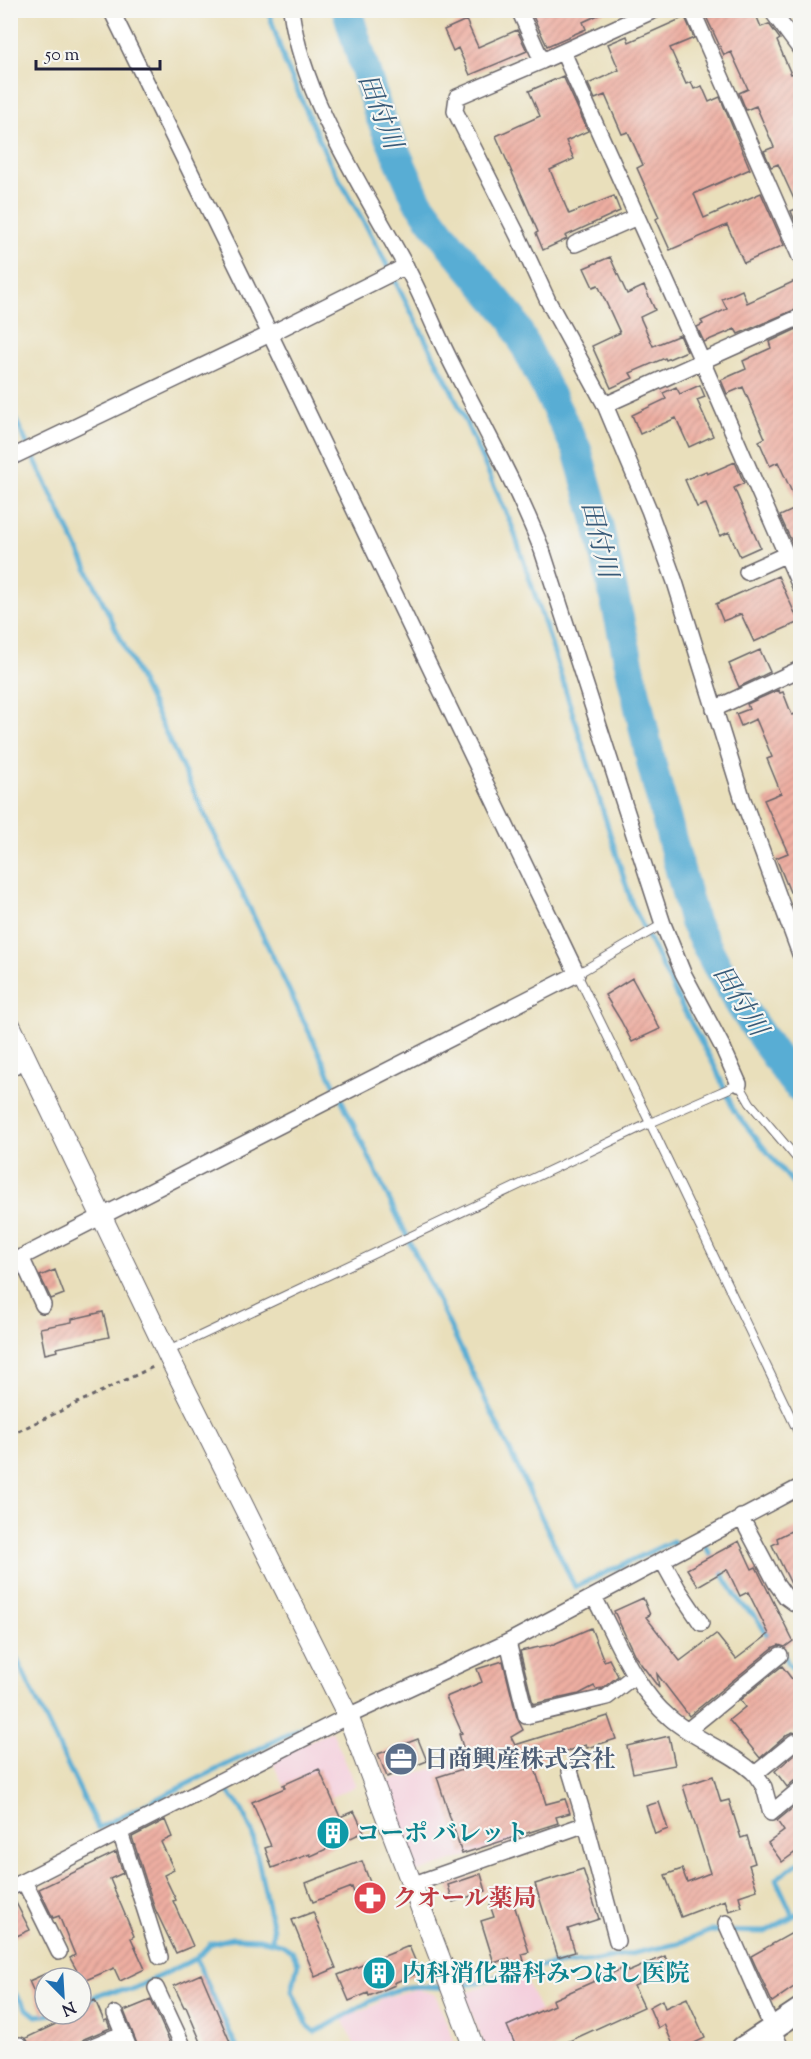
<svg xmlns="http://www.w3.org/2000/svg" width="811" height="2059" viewBox="0 0 811 2059" font-family="'Sorts Mill Goudy','Noto Serif JP',serif">
<defs>
<pattern id="building-hatch" width="6" height="6" patternUnits="userSpaceOnUse" patternTransform="scale(1.5)"><rect width="6" height="6" fill="#edaea1"/><path d="M-1 1l2-2M0 6l6-6M5 7l2-2" fill="none" stroke="#cb958c"/></pattern>
</defs>
<rect width="100%" height="100%" fill="#f6f6f2"/>
<filter id="ink" filterUnits="userSpaceOnUse"><feTurbulence type="fractalNoise" baseFrequency=".0167" numOctaves="2"/><feDisplacementMap in="SourceGraphic" scale="12" xChannelSelector="R" yChannelSelector="G"/><feConvolveMatrix kernelMatrix="1 2 1 2 8 2 1 2 1" color-interpolation-filters="sRGB"/></filter>
<filter id="wash" filterUnits="userSpaceOnUse"><feTurbulence type="fractalNoise" baseFrequency=".008" numOctaves="4" result="noise"/><feDisplacementMap in="SourceGraphic" scale="24" xChannelSelector="R" yChannelSelector="G"/><feGaussianBlur stdDeviation="1.35" result="paint"/><feColorMatrix in="noise" values="0 0 0 0 0 0 0 0 0 0 0 0 0 0 0 0 0 1.4 0 .05"/><feComposite in="paint" operator="in"/></filter>
<g filter="url(#wash)">
<rect width="100%" height="100%" fill="#e9dfbb"/>
<!-- built -->
<path fill="#f4cfdd" d="M332 1731 356 1786 295 1813 271 1758Z
M493 1753 520 1839 412 1874 381 1782Z
M524 1975 556 2048H485L464 1994 507 1977Z
M417 1989 435 1994 457 2048H356L342 2019 375 2005 383 1998Z"/>
<g fill="none" stroke-linecap="round" stroke-linejoin="round">
<!-- stream -->
<path stroke="#59add4" stroke-width="5" d="M268 10 285 63 329 161 375 242 453 393 512 526 548 634 632 904 680 1003 716 1069 734 1111 800 1192
M10 408 575 1587 673 1541 676 1550
M770 1511 800 1496
M704 1544 741 1604 755 1616 772 1642 781 1648 788 1664 798 1673 800 1685
M10 1645 98 1828 323 1717
M220 1782 241 1808 252 1832 273 1930 272 1942
M793 1916 776 1879 800 1861
M196 1959 237 2048
M455 1986 479 1983 520 1968 597 1961 677 1944 710 1931 765 1932 800 1912
M10 1987 26 2008 36 2016 54 2014
M81 2003 105 1992 131 1990 197 1958 210 1944 232 1938 259 1939 281 1944 292 1951 298 1963 292 1991 308 2026 315 2032C346 2018 373 1994 408 1987 420 1985 434 1988 446 1987"/>
<!-- river -->
<path stroke="#59add4" stroke-width="30" d="M347 10 378 112 417 200 449 243 511 317 577 450 598 524 652 766 694 922 717 966 740 1005 791 1079 800 1088"/>
</g>
<g id="blocks">
<!-- building -->
<path fill="url(#building-hatch)" d="M530 10H609L583 22 586 29 547 46Z
M703 10H754L761 27 769 24 780 39 777 41 791 74 801 70V118L795 120 801 132 799 231 791 211 798 208 778 164 771 167 764 151 774 147 756 106 746 110 739 93 748 89 731 52 724 55Z
M685 17 694 38 670 48 686 84 691 82 694 89 702 86 709 102 720 97 750 169 694 194 704 218 761 193 784 245 744 263 727 225 670 250 656 219 659 217 637 168 643 165 628 132 622 134 605 95 595 99 588 84 619 70 608 44 627 36 629 42Z
M466 20 478 47 517 30 527 51 470 75 458 48 453 51 444 30Z
M563 76 588 131 566 141 574 159 550 170 569 214 614 196 620 211 565 236 567 239 543 250 536 233 538 232 496 136 540 116 529 91Z
M610 257 627 294 644 286 655 310 640 317 653 346 680 335 687 351 666 360 665 358 630 373 633 378 611 388 592 346 620 333 598 285 593 287 584 268Z
M797 280 801 288V307L738 334 735 329 704 342 697 327 703 324 701 321 727 309 722 299 742 290 747 303Z
M801 327V512L778 462 770 466 759 441 765 438 743 387 727 394 721 380 746 369 743 361 771 348 769 342Z
M700 385 705 397 697 400 713 436 689 447 676 418 640 434 632 415 666 399 663 393 676 387 680 394Z
M735 462 744 483 734 488 760 547 740 556 729 532 720 536 706 504 697 507 685 480 706 471 707 474Z
M793 510 801 526V562L780 516Z
M778 576 799 622 754 642 741 614 723 621 716 604Z
M760 650 770 672 739 687 729 664Z
M778 690 780 693 783 692 792 715 801 712V888L790 892 776 858 788 853 764 800 781 793 767 759 772 757 756 719 741 726 736 714 749 709 747 704Z
M632 978 660 1029 632 1042 621 1021 605 995Z
M55 1270 64 1294 51 1299 40 1276Z
M103 1312 109 1337 57 1348 58 1351 45 1354 40 1328 72 1322V1319Z
M797 1528 801 1535V1595L795 1592 772 1545 778 1542 777 1538Z
M739 1541 752 1569 756 1567 793 1641 785 1647 779 1645 774 1647 689 1716 657 1674 659 1688 635 1656 614 1611 643 1598 650 1615 646 1617 680 1661 716 1634 736 1659 769 1634 748 1592 740 1596 727 1569 698 1586 687 1569Z
M591 1628 604 1661 609 1659 618 1676 603 1688 596 1689 594 1686 579 1694 533 1704 520 1651 554 1644Z
M503 1661 517 1718 523 1730 511 1737 515 1745 608 1716 616 1739 587 1748 586 1745 533 1762 546 1804 565 1799 570 1813 556 1817 558 1823 462 1854 437 1777 469 1767 459 1734 462 1733 446 1697 482 1682 477 1669Z
M782 1666 801 1691V1735L793 1732 788 1734 760 1758 729 1720 745 1707 740 1700Z
M669 1736 675 1765 633 1773 627 1746Z
M418 1739 427 1761 387 1777 378 1754Z
M801 1749V1780L794 1781 787 1787 775 1771Z
M319 1769 340 1817 354 1811 364 1832 311 1856 310 1854 272 1868 265 1848 271 1846 252 1802 285 1788 283 1785Z
M713 1776 721 1802 729 1800 741 1838 747 1836 755 1863 749 1865 757 1890 739 1896 742 1907 729 1911 725 1900 681 1917 665 1875 682 1869 687 1882 710 1873 683 1786Z
M801 1801V1848L782 1862 768 1843 784 1831 777 1821Z
M659 1802 668 1829 655 1834 646 1806Z
M165 1820 172 1837 161 1842 174 1870 164 1875 176 1900 173 1901 193 1946 176 1953 155 1909 132 1837Z
M116 1852 123 1873 110 1879 134 1936 131 1938 145 1969 120 1981 114 1968 81 1982V1978L70 1958 75 1955 59 1916 53 1918 39 1889Z
M362 1861 371 1885 375 1884 382 1902 360 1910 352 1887 313 1902 306 1883Z
M583 1869 599 1919 568 1929 575 1952 558 1957 535 1884Z
M481 1874 486 1891 453 1902 448 1885Z
M13 1897 30 1930 10 1939V1898Z
M512 1898 529 1952 522 1954 524 1961 511 1965 509 1958 494 1963 481 1921 494 1917 490 1905Z
M313 1912 336 1968 315 1977 292 1920Z
M801 1928V1982L772 2002 751 1956Z
M409 1946 420 1972 394 1983 395 1985 369 1996 368 1993 349 2001 338 1975Z
M665 1956 670 1969 634 1986 644 2007 552 2049H517L507 2026 554 2005 552 2000 626 1967 628 1972Z
M45 1974V2017L29 1981Z
M201 1974 210 1995 233 2049H204L186 2007H184L174 1986Z
M687 1998 705 2038 682 2049H675L664 2024 658 2028 649 2007 662 2000 665 2008Z
M95 2000 104 2021 107 2020 110 2028 84 2039 80 2043 78 2049H32L26 2038 62 2021 61 2018 70 2014H81V2006Z
M151 2000 173 2049H139L124 2011Z"/>
</g>
</g>
<g filter="url(#ink)">
<use href="#blocks" fill-opacity="0" stroke="#686468" stroke-width="1.5"/>
<g fill="none" stroke-linecap="round" stroke-linejoin="round">
<!-- service casing -->
<g stroke="#686468" stroke-width="10">
<path id="service" d="M663 924 577 974 650 1123 800 1436
M168 1351 650 1123 739 1084 750 1103 800 1162"/>
</g>
<!-- minor casing -->
<g stroke="#686468" stroke-width="18">
<path id="minor" d="M291 10C303 99 362 186 404 263 421 293 433 326 449 358 481 422 516 484 542 550L663 924 683 973 723 1048 739 1084
M519 10 542 61 655 10
M692 10 800 257
M771 10 800 49
M563 52 702 361 800 586
M542 61 457 97 455 111 518 236 548 301 605 405 649 510 675 582 742 797 800 954
M575 244 637 217
M605 405 800 317
M10 458 270 334 406 266
M747 572 787 554
M714 709 800 669
M10 1068 27 1060
M21 1257 43 1305
M10 1263 577 974 270 334 111 10
M741 1517 776 1583 786 1597 800 1607
M663 1562 678 1589 701 1623
M594 1597C616 1638 634 1688 670 1718 695 1740 731 1751 755 1774L764 1787 771 1813 800 1789
M508 1642 526 1716 607 1697 635 1675
M688 1730 780 1655
M570 1771 586 1824 617 1941
M755 1774 794 1742
M120 1832 160 1957
M24 1881 59 1952
M411 1885 586 1824
M10 1888 348 1716 508 1642 800 1487
M726 1923 781 2048
M156 1988 184 2048
M115 2014 129 2048
M20 2045 22 2048
M88 2048 122 2034"/>
</g>
<!-- tertiary casing -->
<g stroke="#686468" stroke-width="22">
<path id="tertiary" d="M10 1025 170 1359 348 1716 474 2048"/>
</g>
<!-- secondary casing -->
<g stroke="#686468" stroke-width="26">
<path id="secondary" d="M743 2048 800 2010"/>
</g>
<!-- path -->
<path stroke="#686468" stroke-width="3" stroke-dasharray="4.5 4.5" stroke-linecap="butt" d="M10 1435 155 1366"/>
<!-- service -->
<use href="#service" stroke="#fff" stroke-width="8"/>
<!-- minor -->
<use href="#minor" stroke="#fff" stroke-width="15"/>
<!-- tertiary -->
<use href="#tertiary" stroke="#fff" stroke-width="20"/>
<!-- secondary -->
<use href="#secondary" stroke="#fff" stroke-width="22"/>
</g>
</g>
<!-- icons -->
<defs>
<g id="office-disc" transform="scale(1.725)"><circle r="9.5" fill="#5c6f8a" stroke="#f6f6f2"/><path d="M-6-3h4V-5.5h4V-3h4V5H-6ZM-1-4.5V-3h2v-1.5ZM-6 0V1H6V0Z" fill="#fff"/></g>
<g id="building-disc" transform="scale(1.725)"><circle r="9.5" fill="#0f9aa8" stroke="#f6f6f2"/><path d="M-4-6H4V6H1V3H-1V6H-4ZM-2.5-4.3h1.7v1.8h-1.7ZM.8-4.3h1.7v1.8H.8ZM-2.5-1h1.7V.8h-1.7ZM.8-1h1.7V.8H.8Z" fill="#fff"/></g>
<g id="pharmacy-disc" transform="scale(1.725)"><circle r="9.5" fill="#e0444e" stroke="#f6f6f2"/><path d="M-2-6h4v4h4v4h-4v4h-4v-4h-4v-4h4Z" fill="#fff"/></g>
</defs>
<g fill-rule="evenodd">
<use href="#office-disc" x="401" y="1759"/>
<use href="#building-disc" x="333" y="1833"/>
<use href="#pharmacy-disc" x="370" y="1898"/>
<use href="#building-disc" x="379" y="1973"/>
</g>
<g text-anchor="middle" stroke-width="4.5" stroke-linejoin="round" paint-order="stroke">
<!-- service labels -->
<g font-size="24" font-weight="bold" fill="#4e5e75" stroke="#f6f6f2" text-anchor="start">
<text x="424" y="1767">日商興産株式会社</text>
</g>
<!-- culture labels -->
<g font-size="24" font-weight="bold" fill="#0d838f" stroke="#f6f6f2" text-anchor="start">
<text x="356" y="1841">コーポ バレット</text>
<text x="402" y="1981">内科消化器科みつはし医院</text>
</g>
<!-- health labels -->
<g font-size="24" font-weight="bold" fill="#be3a42" stroke="#f6f6f2" text-anchor="start">
<text x="393" y="1906">クオール薬局</text>
</g>
<!-- water labels -->
<g font-size="26" font-style="italic" fill="#385a78" stroke="#f6f6f2">
<text transform="translate(381 111) rotate(69)" y="9">田付川</text>
<text transform="translate(600 539) rotate(76)" y="9">田付川</text>
<text transform="translate(741 1000) rotate(58)" y="9">田付川</text>
</g>
</g>
<!-- margin -->
<rect width="811" height="2059" fill="none" stroke="#f6f6f2" stroke-width="36"/>
<!-- north arrow -->
<g transform="translate(63 1996) rotate(156)"><circle r="28" fill="#f6f6f2" stroke="#a1a1a9" stroke-width="1.5"/>
<path d="M0-4.5L10 22L0 15L-10 22Z" fill="#1f6fb2"/>
<text y="-9" font-size="16" font-weight="bold" text-anchor="middle" fill="#22223b">N</text>
</g>
<!-- scale -->
<path d="M36 60v9h124v-9" fill="none" stroke="#22223b" stroke-width="3"/>
<text x="45" y="60" font-size="18" fill="#22223b" stroke="#f6f6f2" stroke-width="4.5" paint-order="stroke">50 m</text>
</svg>
